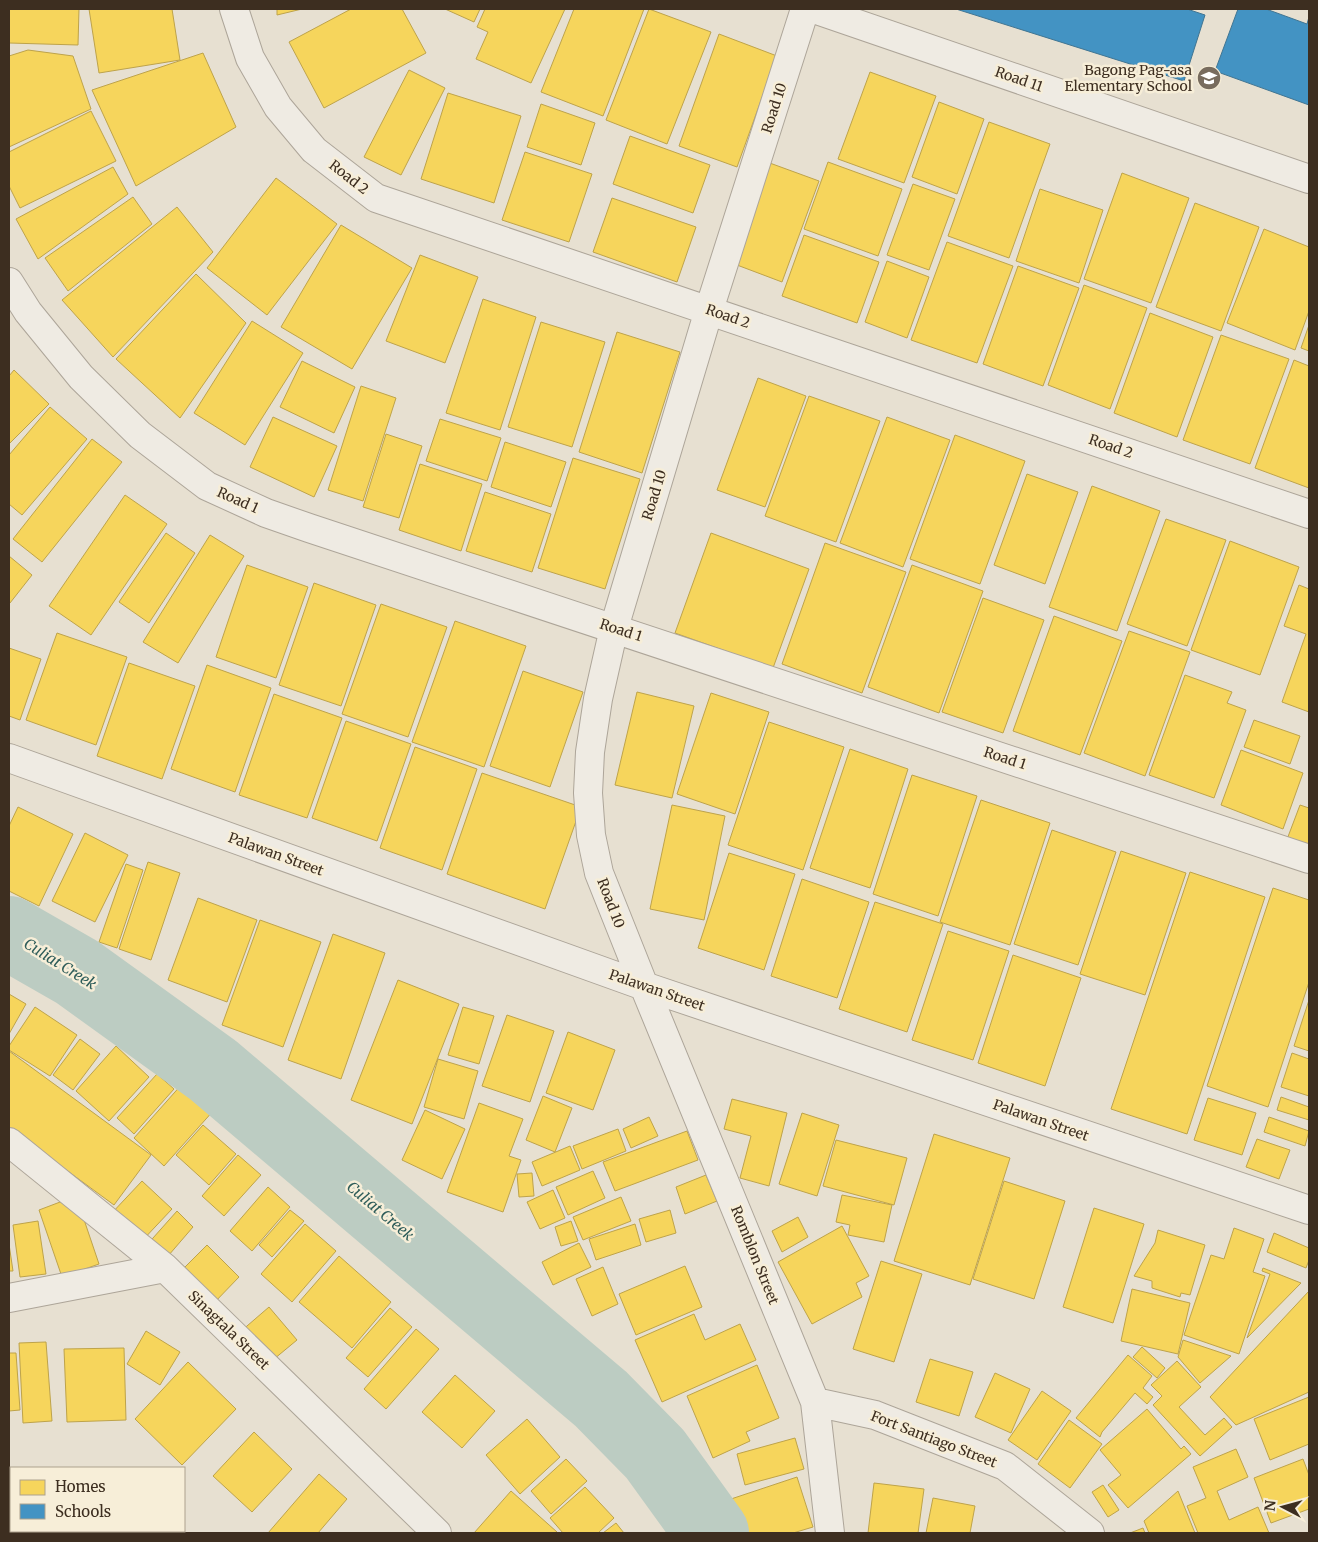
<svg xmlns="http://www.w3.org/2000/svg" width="1318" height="1542" viewBox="0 0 1318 1542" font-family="Merriweather,serif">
<rect width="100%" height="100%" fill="#e7e0d1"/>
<!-- homes -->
<path fill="#f6d55c" stroke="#bea34a" d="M9 9H79L78 45 9 43Z
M89 9H172L180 60 99 73Z
M277 9H302L277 15Z
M351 9H402L426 53 324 108 289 42Z
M445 9H480L474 22Z
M485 9H565L531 83 476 59 488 32 477 27Z
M574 9H644L603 116 541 92Z
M649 9 711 32 667 144 606 120Z
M719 34 777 56 737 167 679 146Z
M28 50 73 56 91 109 9 147V56Z
M203 53 236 127 136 186 92 90Z
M409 70 445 88 401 175 364 157Z
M870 72 936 96 904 183 838 159Z
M448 93 521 116 494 203 421 179Z
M939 102 984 119 957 194 912 177Z
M541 104 595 123 581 165 527 147Z
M91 111 116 161 20 208 9 186V152Z
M989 122 1050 144 1009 258 948 236Z
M630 136 710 165 693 213 613 184Z
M525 152 592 174 569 242 502 220Z
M767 162 819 181 782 282 729 262Z
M828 162 902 189 878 256 804 229Z
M113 167 128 194 38 259 16 219Z
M1122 173 1189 198 1151 303 1084 279Z
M276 178 337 224 267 315 207 268Z
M913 184 955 199 929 270 887 255Z
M1040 189 1103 210 1079 283 1016 261Z
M133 197 152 224 68 291 45 258Z
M612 198 696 227 677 282 593 252Z
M1195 203 1259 227 1221 331 1156 307Z
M177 207 213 252 113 357 62 300Z
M341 225 412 268 352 369 281 327Z
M1264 229 1309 247V311L1295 350 1227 323Z
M804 235 879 262 857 323 782 296Z
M947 242 1013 266 977 363 911 340Z
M420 255 478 277 445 363 386 341Z
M887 261 929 277 907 338 865 322Z
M1018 266 1079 288 1043 386 983 364Z
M196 274 246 323 180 418 116 359Z
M1084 285 1147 308 1110 409 1048 385Z
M483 299 536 317 500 430 446 413Z
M1150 313 1213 337 1177 437 1114 413Z
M252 321 303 353 245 445 194 413Z
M541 322 605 342 572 447 508 427Z
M1309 325V351L1301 348Z
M617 332 680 352 642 473 579 452Z
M1221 335 1289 359 1250 464 1183 440Z
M1294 360 1309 366V488L1255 468Z
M302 361 355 387 334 433 280 407Z
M14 370 49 404 9 444V376Z
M758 378 806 396 765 507 717 490Z
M361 386 396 398 363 501 328 490Z
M809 396 880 421 836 542 765 516Z
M50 407 87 439 22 515 9 504V455Z
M273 417 337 446 314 497 250 467Z
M887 417 950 440 903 567 840 543Z
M440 419 501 438 487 481 426 461Z
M386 434 422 446 399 518 363 507Z
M955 435 1025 461 980 584 910 559Z
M92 439 122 462 42 562 13 539Z
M505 442 566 462 551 507 491 487Z
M573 458 640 479 605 589 538 568Z
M420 464 482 484 461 551 399 530Z
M1027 474 1078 492 1045 584 994 565Z
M1092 486 1160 511 1117 631 1049 607Z
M485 492 551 514 532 572 466 551Z
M125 495 167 524 91 635 49 606Z
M1166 519 1226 540 1187 646 1127 624Z
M166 533 195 553 149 623 119 602Z
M711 533 809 569 773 668 675 633Z
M210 535 244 556 178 663 143 642Z
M1230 541 1299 567 1260 675 1191 650Z
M825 543 906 572 862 693 782 664Z
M9 556 32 575 10 603 9 602Z
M247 565 308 587 276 678 216 657Z
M912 565 983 591 939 713 868 687Z
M314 583 376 605 341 706 279 685Z
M1299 585 1309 589V712L1282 702 1306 634 1284 626Z
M983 598 1044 620 1003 733 942 712Z
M381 604 447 627 408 737 342 714Z
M1054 616 1122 641 1080 755 1013 731Z
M455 621 526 646 484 767 412 742Z
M1129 631 1190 652 1145 776 1084 753Z
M57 633 127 657 96 745 26 720Z
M9 648 41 659 20 720 9 716Z
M129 663 195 686 162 779 97 756Z
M207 665 271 688 235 792 171 769Z
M523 671 583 692 550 787 490 766Z
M1185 675 1232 692 1227 703 1246 710 1214 798 1149 775Z
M637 692 694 706 672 798 615 785Z
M711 693 769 712 735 814 677 794Z
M274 694 342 718 307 818 239 795Z
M1254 720 1300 736 1290 764 1244 747Z
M346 721 411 744 377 841 312 818Z
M769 722 844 747 803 870 728 845Z
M415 747 477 769 442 870 380 848Z
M850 749 908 769 870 888 810 868Z
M1241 750 1303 773 1283 829 1221 805Z
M482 773 581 807 545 909 447 874Z
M912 775 977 796 938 916 873 894Z
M981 800 1050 823 1010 945 940 922Z
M672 805 725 816 704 920 650 909Z
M1300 805 1309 808V851L1286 842Z
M18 807 73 834 39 906 9 891V826Z
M1052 830 1116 852 1078 965 1014 944Z
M85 833 128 855 95 922 52 901Z
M1121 851 1186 873 1145 995 1080 974Z
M729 853 795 874 764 970 698 948Z
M148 862 180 873 151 960 119 949Z
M126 864 143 870 117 948 99 942Z
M1190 872 1265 897 1187 1134 1111 1109Z
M802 879 869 902 837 998 771 976Z
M1273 888 1309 900V982L1268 1107 1207 1086Z
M198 898 257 920 227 1002 168 980Z
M875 902 943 924 907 1032 839 1009Z
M260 920 321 942 283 1047 222 1025Z
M948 931 1009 951 973 1060 912 1040Z
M333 934 385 953 341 1079 288 1060Z
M1013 955 1081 978 1045 1086 978 1063Z
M398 980 459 1004 412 1124 351 1100Z
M9 994 26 1004 9 1034Z
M1309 1000V1051L1294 1046Z
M35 1007 77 1035 50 1076 9 1050V1046Z
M463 1007 494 1016 479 1064 448 1055Z
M507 1015 554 1031 530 1102 482 1086Z
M568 1032 615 1050 593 1110 546 1093Z
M80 1039 100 1054 73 1090 53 1075Z
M116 1046 149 1077 109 1121 76 1091Z
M9 1051 151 1155 114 1205 9 1128Z
M1292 1053 1309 1059V1096L1281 1087Z
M438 1059 478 1071 464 1119 424 1107Z
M157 1074 174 1089 134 1134 117 1118Z
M183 1083 214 1110 164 1166 134 1138Z
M543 1096 572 1108 555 1152 526 1140Z
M1281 1097 1309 1107V1120L1277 1110Z
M1208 1098 1256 1113 1242 1155 1194 1140Z
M732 1099 787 1113 769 1186 740 1178 751 1136 724 1129Z
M479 1103 523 1119 509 1156 521 1160 503 1212 447 1192Z
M425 1110 465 1129 442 1179 402 1160Z
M802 1113 839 1125 817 1196 779 1184Z
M649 1117 658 1136 631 1148 623 1129Z
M1269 1117 1309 1131 1305 1146 1264 1132Z
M203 1125 236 1154 209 1185 176 1155Z
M618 1129 626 1151 582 1169 573 1146Z
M687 1131 698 1160 615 1191 603 1162Z
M934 1134 1010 1158 970 1285 894 1261Z
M1257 1139 1290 1150 1279 1179 1246 1167Z
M836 1140 907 1158 894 1205 823 1186Z
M570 1146 580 1170 542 1186 532 1162Z
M238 1155 261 1175 224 1216 202 1196Z
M593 1171 605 1198 568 1215 556 1187Z
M532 1173 534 1196 519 1197 517 1174Z
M706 1175 717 1201 685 1214 676 1187Z
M142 1181 172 1209 140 1243 110 1215Z
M1004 1181 1065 1201 1034 1299 973 1279Z
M268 1187 290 1207 252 1251 230 1231Z
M553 1190 565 1218 540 1229 527 1202Z
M842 1195 892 1205 884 1242 848 1235 850 1225 836 1222Z
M76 1196 99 1264 62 1277 39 1210Z
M621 1197 631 1221 583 1240 573 1217Z
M1094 1208 1144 1224 1113 1323 1063 1307Z
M290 1210 304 1221 272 1257 259 1245Z
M670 1210 676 1233 646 1242 639 1219Z
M177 1211 193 1227 162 1263 145 1247Z
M798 1217 808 1237 782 1252 772 1231Z
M38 1221 46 1274 20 1277 13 1225Z
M571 1221 578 1241 561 1246 555 1227Z
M305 1224 336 1251 292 1302 261 1274Z
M635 1224 641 1245 596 1260 589 1239Z
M842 1226 869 1276 856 1283 862 1297 812 1324 778 1262Z
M1234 1228 1264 1239 1253 1272 1265 1276 1239 1354 1184 1335 1211 1255 1224 1259Z
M1158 1230 1205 1245 1190 1295 1181 1293 1180 1297 1152 1288V1281L1134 1276 1155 1243Z
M1274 1233 1309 1248V1260L1306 1268 1267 1252Z
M579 1243 591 1267 553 1285 542 1262Z
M9 1244 13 1271H9Z
M207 1245 239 1277 212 1305 180 1272Z
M339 1256 391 1302 352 1348 299 1302Z
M881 1261 922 1274 894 1362 853 1349Z
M685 1266 702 1307 636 1335 619 1294Z
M603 1267 618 1304 592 1316 576 1279Z
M1263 1268 1301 1283 1247 1338 1270 1274 1262 1271Z
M1132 1289 1190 1303 1178 1354 1121 1341Z
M1309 1291V1392L1236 1425 1210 1397Z
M269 1307 297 1340 268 1364 240 1332Z
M390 1308 412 1327 368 1377 346 1358Z
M694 1314 705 1340 740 1324 756 1360 662 1402 635 1340Z
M416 1329 439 1349 386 1409 364 1389Z
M146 1331 180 1352 160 1385 127 1364Z
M1183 1340 1231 1356 1200 1383 1178 1357Z
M46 1342 52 1421 23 1423 19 1343Z
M1142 1347 1165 1368 1157 1378 1133 1357Z
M124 1348 126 1420 67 1422 64 1349Z
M9 1353H16L20 1410 9 1411Z
M1128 1355 1152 1376 1143 1388 1153 1397 1147 1404 1135 1393 1102 1432 1100 1437 1076 1418Z
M930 1359 973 1372 959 1416 916 1402Z
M1177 1361 1201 1387 1179 1407 1205 1435 1224 1418 1232 1427 1200 1456 1153 1405 1162 1396 1151 1385Z
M188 1362 236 1409 182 1465 135 1419Z
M757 1365 779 1418 746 1432 750 1441 713 1458 687 1396Z
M995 1373 1030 1389 1011 1433 975 1417Z
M455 1375 495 1411 462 1448 422 1412Z
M1042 1391 1071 1411 1037 1460 1008 1440Z
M1309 1397V1444L1270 1460 1254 1419Z
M1147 1409 1181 1449 1184 1446 1191 1454 1128 1508 1108 1485 1121 1475 1100 1450Z
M527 1419 560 1457 520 1494 486 1455Z
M1069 1420 1102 1444 1070 1488 1038 1464Z
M254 1432 292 1469 252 1512 213 1476Z
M795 1438 804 1469 745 1485 737 1454Z
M1236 1449 1248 1477 1217 1491 1229 1520 1258 1507 1269 1533H1198L1187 1506 1206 1498 1193 1467Z
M566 1459 587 1481 551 1514 531 1491Z
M1303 1459 1309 1475V1509L1271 1523 1254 1478Z
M319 1474 347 1499 318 1533H268Z
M797 1477 813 1527 793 1533H736L725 1501Z
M874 1483 924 1489 918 1533H868Z
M1103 1485 1119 1510 1108 1517 1092 1492Z
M585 1487 614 1518 598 1533H563L550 1518Z
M511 1491 557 1532 556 1533H474Z
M1178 1491 1195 1533H1149L1144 1521Z
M933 1498 975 1506 970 1533H926Z
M616 1523 624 1533H603Z
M1143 1528 1145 1533H1130Z"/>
<!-- schools -->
<path fill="#4393c3" stroke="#417592" d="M956 9H1187L1205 15 1184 81Z
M1238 9H1266L1307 24 1309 17V105L1215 71Z"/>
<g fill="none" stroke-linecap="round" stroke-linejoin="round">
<!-- river -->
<path stroke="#bcccc2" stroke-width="74" d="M9 933 77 972 213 1070 601 1399 655 1454 712 1533"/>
<!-- minor casing -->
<g stroke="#ada599" stroke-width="30">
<path id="minor" d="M234 9 250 58 278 107 314 150 376 198 1309 514
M805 9 709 310 614 628 598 699 590 752 588 793 591 835 599 873 644 986 815 1402 830 1533
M814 9 1309 179
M9 282 28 312 81 377 140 435 207 486 266 513 309 528 1309 859
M9 758 644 986 1309 1210
M9 1142 165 1268 437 1533
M9 1298 165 1268
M815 1402 875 1415 1005 1466 1090 1533"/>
</g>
<!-- minor -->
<use href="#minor" stroke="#efebe3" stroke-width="28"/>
</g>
<!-- icons -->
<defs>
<g id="school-disc" transform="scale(1.25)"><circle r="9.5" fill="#786c5e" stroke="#f7eed8"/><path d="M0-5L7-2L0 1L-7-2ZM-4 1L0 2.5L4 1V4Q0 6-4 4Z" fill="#fff"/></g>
</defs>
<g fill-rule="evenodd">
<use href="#school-disc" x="1209" y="78"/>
</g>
<g text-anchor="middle" stroke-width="5" stroke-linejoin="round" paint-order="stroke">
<!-- poi labels -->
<g font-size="14" fill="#3d2e20" stroke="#f7eed8" text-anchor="end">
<text x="1192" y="75">Bagong Pag-asa<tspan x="1192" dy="16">Elementary School</tspan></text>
</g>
<!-- street labels -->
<g font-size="14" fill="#3d2e20" stroke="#f7eed8">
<text transform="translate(1019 79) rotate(19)" y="5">Road 11</text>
<text transform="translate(774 108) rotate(-72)" y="5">Road 10</text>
<text transform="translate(349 177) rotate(38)" y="5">Road 2</text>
<text transform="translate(728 316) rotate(19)" y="5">Road 2</text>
<text transform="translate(1111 446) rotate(19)" y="5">Road 2</text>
<text transform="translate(654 495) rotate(-73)" y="5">Road 10</text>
<text transform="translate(238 500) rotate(24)" y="5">Road 1</text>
<text transform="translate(621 630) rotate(18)" y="5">Road 1</text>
<text transform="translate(1005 758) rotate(18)" y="5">Road 1</text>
<text transform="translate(276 854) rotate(20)" y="5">Palawan Street</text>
<text transform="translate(611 903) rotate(69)" y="5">Road 10</text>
<text transform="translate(657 990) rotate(19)" y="5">Palawan Street</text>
<text transform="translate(1041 1120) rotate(19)" y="5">Palawan Street</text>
<text transform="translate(755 1255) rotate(68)" y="5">Romblon Street</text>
<text transform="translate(229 1330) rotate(44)" y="5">Sinagtala Street</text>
<text transform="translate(934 1439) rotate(21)" y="5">Fort Santiago Street</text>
</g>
<!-- water labels -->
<g font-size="15" font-style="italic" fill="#2f5d5a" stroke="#f7eed8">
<text transform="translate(60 964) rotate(32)" y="5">Culiat Creek</text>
<text transform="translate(380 1211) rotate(40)" y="5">Culiat Creek</text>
</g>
</g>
<!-- border -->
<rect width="1318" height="1542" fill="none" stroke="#3d2e20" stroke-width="20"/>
<!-- legend -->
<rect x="10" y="1467" width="175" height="65" fill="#f7eed8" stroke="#ada18e"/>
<rect x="20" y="1480" width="25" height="15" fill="#f6d55c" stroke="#ada18e"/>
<text x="55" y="1492" font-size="15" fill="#3d2e20">Homes</text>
<rect x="20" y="1504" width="25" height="15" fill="#4393c3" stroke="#ada18e"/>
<text x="55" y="1517" font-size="15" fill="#3d2e20">Schools</text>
<!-- north arrow -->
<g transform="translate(1283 1507) rotate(276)" stroke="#f7eed8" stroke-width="4" paint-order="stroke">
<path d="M0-4L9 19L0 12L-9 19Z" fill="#3d2e20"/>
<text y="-8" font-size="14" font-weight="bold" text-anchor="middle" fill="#3d2e20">N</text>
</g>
</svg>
